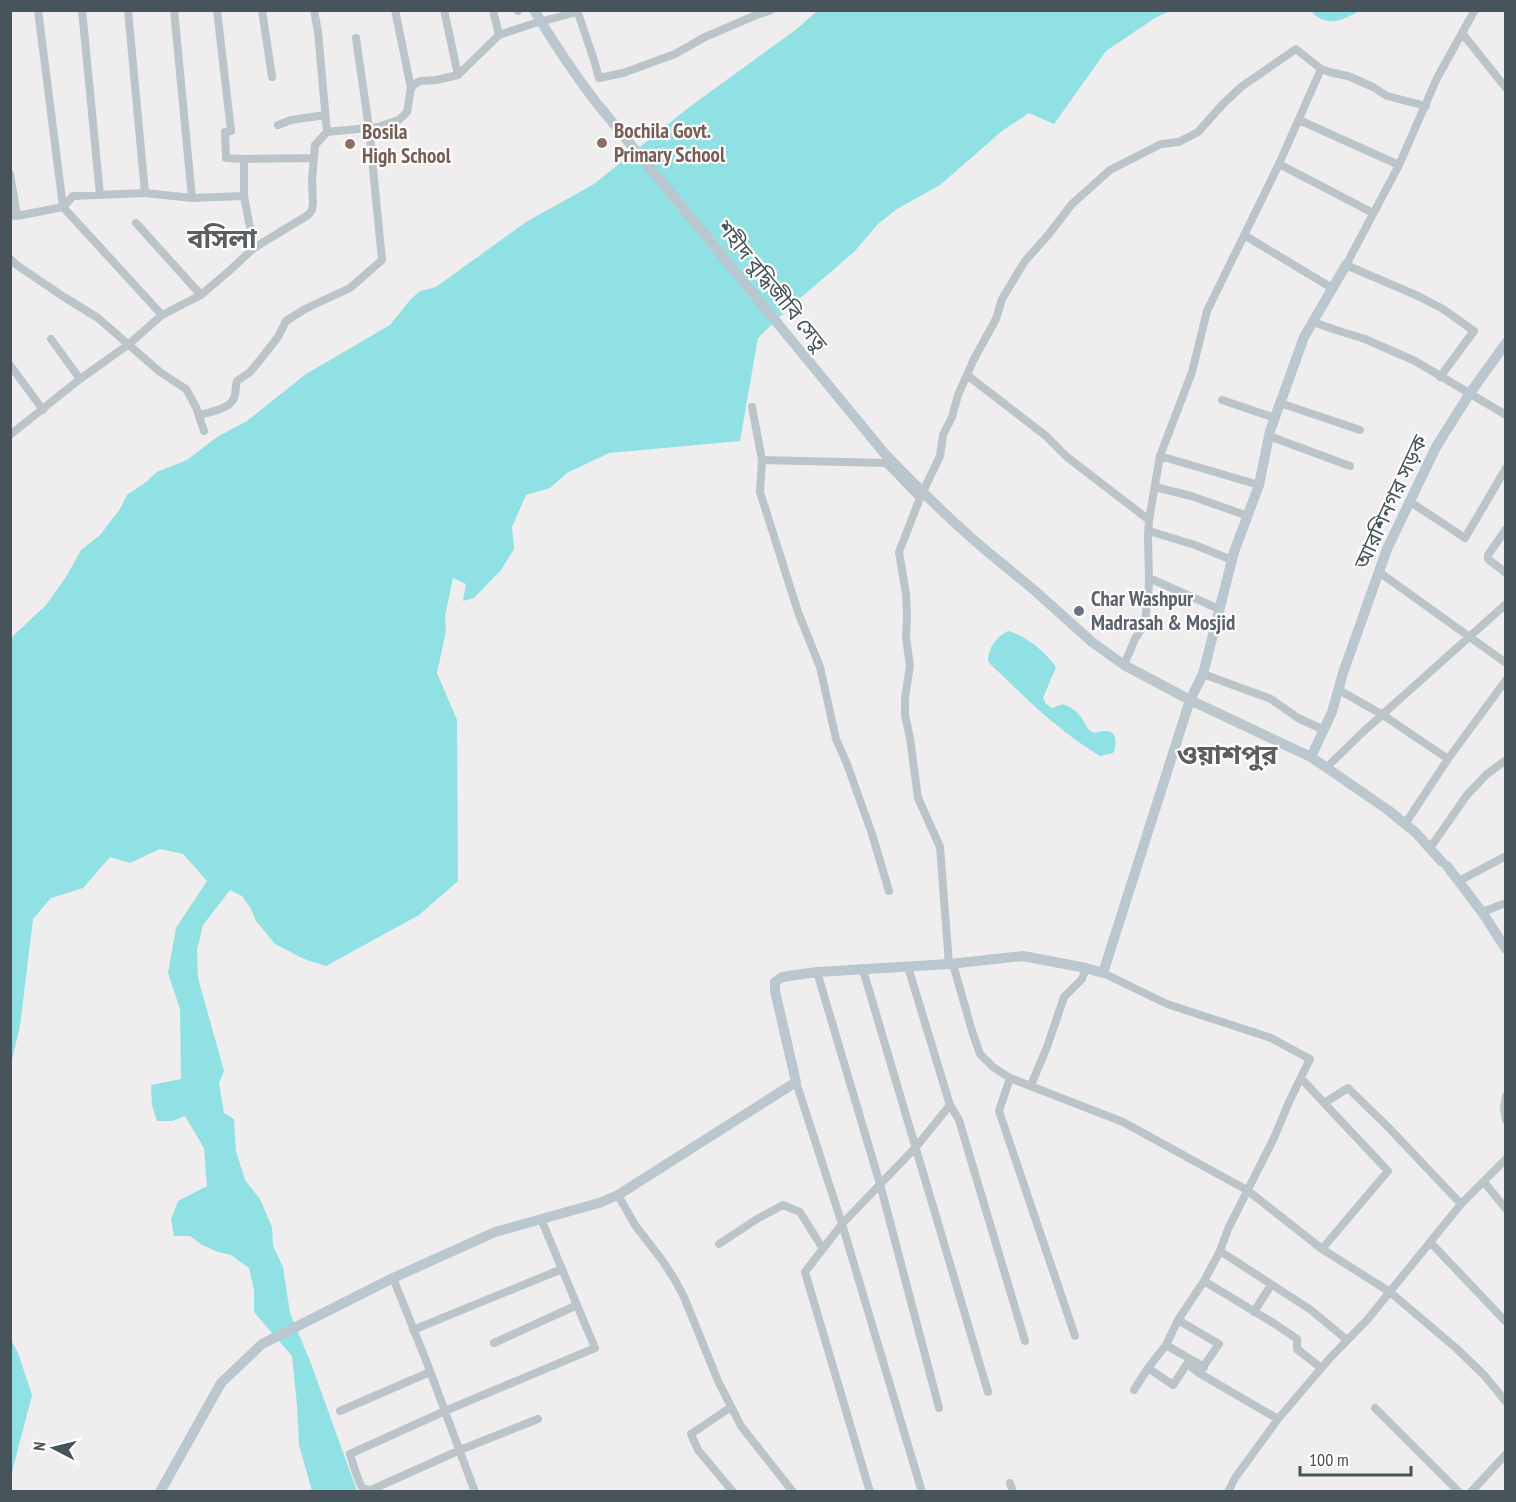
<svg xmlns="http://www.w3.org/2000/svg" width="1516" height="1502" viewBox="0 0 1516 1502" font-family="'PT Sans Narrow','Noto Sans Bengali',sans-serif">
<rect width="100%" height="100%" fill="#f0edee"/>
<!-- water -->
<path fill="#90e1e4" d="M817 11H1170L1155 18 1106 51 1054 124 1029 113 1002 131 940 185 897 209 878 224 854 252 791 306 758 338 740 441 609 453 567 473 550 488 526 495 512 527 514 549 501 570 474 598 463 601 466 584 453 578 445 616 446 631 437 673 457 720 458 881 419 915 326 966 304 959 275 944 256 921 250 907 242 896 230 890 203 925 197 950 198 978 224 1071 219 1083 224 1113 234 1119 236 1151 245 1180 260 1199 272 1227 273 1246 283 1267 290 1313 312 1366 357 1491H312L299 1445 297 1405 292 1356 254 1312V1290L249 1268 231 1255 218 1252 202 1245 190 1236H174L171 1219 178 1201 207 1186 204 1148 185 1116 172 1121H157L152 1105 151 1085 181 1079 180 1009 168 973 176 928 207 881 183 854 160 849 130 863 110 857 83 888 51 898 33 919 20 1026 11 1064V638L46 605 66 577 81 550 100 535 120 509 127 495 146 482 157 472 187 460 217 437 247 421 306 374 390 325 410 300 420 291 436 287 526 222 594 184 688 108 798 28Z
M1311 11H1359C1342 21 1326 28 1311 11Z
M1008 631C1025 635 1046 652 1056 667L1043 698 1046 704 1052 708 1063 704C1070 707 1076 710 1081 717 1086 724 1086 729 1094 733 1097 732 1100 731 1104 731 1118 730 1117 744 1113 753L1100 756C1065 735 1034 707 1005 678 999 672 993 668 988 661 988 648 996 637 1008 631Z
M11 1340 18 1353 32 1395 13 1468 11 1483Z"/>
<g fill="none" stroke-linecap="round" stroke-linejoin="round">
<!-- street -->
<path stroke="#bac4c9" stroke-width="8" d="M38 10 63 207 162 315
M82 10 100 195
M128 10 145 193
M174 10 192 198
M217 10 231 131 225 132 226 158 244 159
M262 10 272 77
M314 10 318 32 327 132
M395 10 411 88
M444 10 458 75
M493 10 499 35
M517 10 518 11
M577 10 594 60 599 78 623 73 675 54 705 37 754 16 771 10
M1475 10 1462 33 1506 88
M1321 69 1333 73 1348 76 1373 87 1387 96 1426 106
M1299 120 1399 165
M278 125 291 120 325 115
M1279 164 1373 213
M10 174 17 216
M10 215 17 216 63 207 73 196 145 193 192 198 244 196
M136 223 201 295
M1244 235 1332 288
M254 248 244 196V159L313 158
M10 259 18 266 64 297 98 318 160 372 186 389 196 407 204 431
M1313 322 1339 331 1365 339 1415 361 1506 415
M51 339 80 379
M10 365 43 410
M967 375 1046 436 1067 457 1149 520
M1440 377 1474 331 1443 309 1418 296 1346 265 1399 165 1437 78 1462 33
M1222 400 1275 418
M1280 403 1360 430
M752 407 762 460 760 492 798 612 820 667 836 739 847 764 872 834 889 891
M199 415C210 412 233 409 235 395 236 390 235 386 237 381L250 372 260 360 278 337 286 321 305 309 350 288 382 260 369 128 356 38
M10 435 80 379 129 344 162 315 201 295 229 271 254 248 308 215 312 210 313 203 312 181 315 145 327 132 378 127 399 120 407 112 411 88 415 84 420 81 436 80 458 75 499 35 532 24 573 13 576 10
M1269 436 1350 466
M1160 456 1259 485
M762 460 886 463 920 498
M1155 487 1191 496 1248 516
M1409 501 1465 538 1506 468
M1506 529 1488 555V559L1506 573
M1149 531 1195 545 1232 560
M1379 572 1506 663
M1149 578 1219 609
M1203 674 1271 699 1298 718 1324 730
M1339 690 1383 715 1448 759 1506 680
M1329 765 1364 731 1506 604
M1405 824 1448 759
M1430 848 1467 795 1487 774 1506 760
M1459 881 1506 856
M1482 912 1506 903
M949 964 940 847 918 798 910 738 905 715V698L910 666 906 637 907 616 906 594 899 552 920 498 940 456 943 435 952 417 958 395 974 359 996 319 1002 299 1025 261 1049 234 1072 204 1110 170 1161 144 1179 142 1198 132 1223 104 1241 87 1296 49 1321 69 1279 164 1207 311 1192 372 1160 456 1149 520 1148 536 1149 584 1145 623 1135 639 1124 665
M953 964 972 1031 980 1054 993 1067 1010 1078 1123 1122 1247 1190 1322 1249 1390 1292 1456 1348 1485 1376 1506 1402
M908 967 950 1105 959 1120 1025 1341
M863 970 988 1392
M817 972 880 1184 939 1408
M1103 973 1167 1004 1271 1038 1310 1059 1289 1102 1274 1138 1228 1229 1220 1251 1204 1281 1178 1320 1166 1345 1148 1368 1134 1390
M1010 1078 999 1111 1075 1336
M1301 1078 1324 1103 1388 1171 1322 1249
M796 1082 842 1224 922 1492
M1031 1085 1047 1047 1064 997 1082 979 1086 968
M1506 1096 1504 1109 1506 1120
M1324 1103 1348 1088 1388 1127 1461 1204
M1484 1182 1506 1209
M618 1195 635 1225 662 1260 675 1280 684 1297 718 1381 741 1426 793 1492
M1431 1243 1506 1322
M719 1244 757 1219 783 1205 800 1212 823 1249
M1220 1251 1311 1310 1347 1340
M393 1278 427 1363 475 1492
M1204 1281 1275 1324 1297 1339V1349L1321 1368
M1254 1312 1271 1285
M1178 1320 1219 1344 1199 1373
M413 1330 562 1269
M494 1343 577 1305
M1166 1345 1204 1367
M1148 1368 1173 1385 1187 1364 1199 1373 1278 1419
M731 1407 691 1434 698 1450 733 1492
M1375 1408 1459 1492
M340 1411 430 1372
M538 1419 460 1450 371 1490C368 1489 365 1490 362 1487 358 1482 352 1460 350 1454L445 1411 595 1348 541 1219
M1010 1483 1013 1492
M870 1492 805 1272 842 1224 916 1147 950 1105
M1228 1492 1235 1478 1278 1419 1330 1358 1367 1320 1461 1204 1506 1159
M1471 1492 1506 1454"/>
<!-- secondary -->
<path stroke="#bac7ce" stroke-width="10" d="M1005 566 1034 590 1092 642 1124 665 1190 700 1311 757 1388 810 1415 832 1442 862
M1311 757 1332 712 1343 673 1387 549 1436 447 1470 393 1506 343
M1447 866 1482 912 1506 949
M160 1492 221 1383 262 1344 393 1278 495 1232 599 1203 618 1195 796 1082 775 991V982L782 977 817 972 949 964 1023 956 1086 968 1103 973 1190 700 1203 674 1234 552 1259 485 1270 431 1290 376 1304 337 1346 265"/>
<!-- secondary-bridge -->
<path stroke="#bac7ce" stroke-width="10" d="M534 10C553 42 573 72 595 101L885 454C924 494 961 531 1005 566"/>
</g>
<!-- markers -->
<g fill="#8d6e63" stroke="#fff" stroke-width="2">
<circle cx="602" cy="143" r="6"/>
<circle cx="350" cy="144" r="6"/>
</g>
<circle fill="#6b7280" stroke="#fff" stroke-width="2" cx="1079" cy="611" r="6"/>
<g text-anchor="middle" stroke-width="4.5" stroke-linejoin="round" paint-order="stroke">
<!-- education labels -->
<g font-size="21" font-weight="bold" fill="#785e54" stroke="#fff" text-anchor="start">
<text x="614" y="138">Bochila Govt.<tspan x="614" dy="24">Primary School</tspan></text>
<text x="362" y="139">Bosila<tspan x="362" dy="24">High School</tspan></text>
</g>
<!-- street labels -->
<g font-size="21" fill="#475459" stroke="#fff">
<text transform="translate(772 286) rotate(51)" y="7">শহীদ বুদ্ধিজীবি সেতু</text>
<text transform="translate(1391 502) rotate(-65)" y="7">আরশিনগর সড়ক</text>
</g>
<!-- worship labels -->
<g font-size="21" font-weight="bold" fill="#5b616d" stroke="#fff" text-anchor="start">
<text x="1091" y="606">Char Washpur<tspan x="1091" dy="24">Madrasah &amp; Mosjid</tspan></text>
</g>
<!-- district labels -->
<g font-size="27" font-weight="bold" fill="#5b5f62" stroke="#fff">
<text x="222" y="248">বসিলা</text>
<text x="1227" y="764">ওয়াশপুর</text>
</g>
</g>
<!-- border -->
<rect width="1516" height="1502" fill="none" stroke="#475459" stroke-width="24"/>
<!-- north arrow -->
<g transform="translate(54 1448) rotate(277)" stroke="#ffffff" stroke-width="4.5" paint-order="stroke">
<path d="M0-4.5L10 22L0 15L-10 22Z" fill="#475459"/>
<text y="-9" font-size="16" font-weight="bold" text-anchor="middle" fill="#475459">N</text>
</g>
<!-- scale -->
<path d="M1300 1466v9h111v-9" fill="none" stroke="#475459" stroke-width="3"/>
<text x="1309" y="1466" font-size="18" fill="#475459" stroke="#ffffff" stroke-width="4.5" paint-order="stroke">100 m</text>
</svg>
